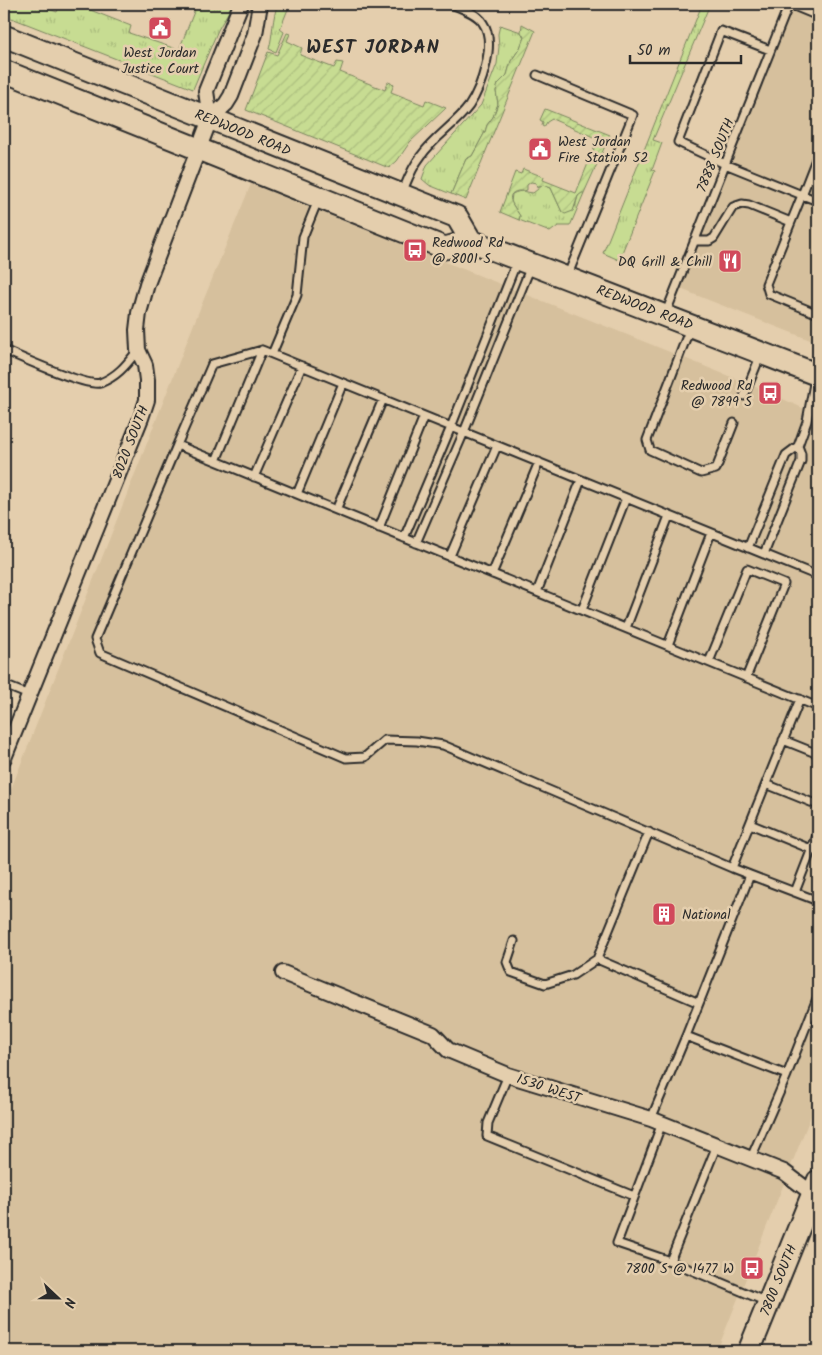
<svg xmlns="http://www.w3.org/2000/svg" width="822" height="1355" viewBox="0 0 822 1355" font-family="Kalam,sans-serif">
<defs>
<pattern id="grass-tufts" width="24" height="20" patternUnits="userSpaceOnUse" patternTransform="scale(1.25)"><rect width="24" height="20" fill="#c7dc92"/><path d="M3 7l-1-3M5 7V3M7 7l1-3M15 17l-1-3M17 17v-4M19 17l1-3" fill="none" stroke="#abbd7e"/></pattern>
<pattern id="garden-furrows" width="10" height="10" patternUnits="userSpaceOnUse" patternTransform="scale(1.25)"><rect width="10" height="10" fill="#c7dc92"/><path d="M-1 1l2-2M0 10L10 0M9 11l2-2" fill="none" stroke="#abbd7e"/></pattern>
</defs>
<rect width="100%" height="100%" fill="#e4cead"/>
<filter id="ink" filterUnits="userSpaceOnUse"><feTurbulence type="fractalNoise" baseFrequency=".02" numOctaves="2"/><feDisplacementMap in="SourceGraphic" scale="10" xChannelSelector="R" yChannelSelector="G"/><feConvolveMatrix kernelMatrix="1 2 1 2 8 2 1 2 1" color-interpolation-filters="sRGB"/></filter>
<g filter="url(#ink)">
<!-- built -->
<path fill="#d6c09d" d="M788 4H818V343L673 286Z
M251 184 650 344 763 390 818 415V1098L717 1351H4V807L195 321Z"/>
<!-- grass -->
<path fill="url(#grass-tufts)" stroke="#79845e" d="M4 4H36L57 12 60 4H75L131 26 129 33 179 50 197 4H233L218 30 193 89 4 15Z
M278 4H290L280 29 284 32 276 52 269 49C273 35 272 18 278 4Z
M695 4H710L653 140 662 143 652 170 655 171 619 260 603 253 701 7Z
M500 25 521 32 524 37 520 48 511 61 507 75 498 85 496 91 498 104 493 117 487 125 485 132 472 156 466 159 451 194 429 185 422 179 427 165 481 105 497 64 499 47 498 34Z
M543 185 551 188 562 212 575 207 578 196 582 192 584 193 570 226H558L550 232 519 220 520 216 511 202 512 194C523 189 524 192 533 193Z"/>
<!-- garden -->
<path fill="url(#garden-furrows)" stroke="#79845e" d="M522 24 535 31 466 200 451 194 466 159 472 156 485 132 487 125 493 117 498 104 496 91 498 84 507 75 511 61 520 48 524 37 521 32Z
M287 33 290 34 287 41 302 48 300 55 334 68 337 62 343 63 340 72 385 90 388 82 394 84 391 92 424 105 426 100 446 108 410 142 397 161 389 168 246 110 268 52 277 55Z
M545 109 610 135 584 193H582L578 196 573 211 565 214 562 212 551 188 543 185 537 188 536 183 531 182 527 185V190C524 191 521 191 518 191 502 194 516 209 520 216L519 220 500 212 515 172 521 174 523 169 544 177 543 180 576 193 598 139 552 119 547 122 544 127 542 126 543 122 540 120Z"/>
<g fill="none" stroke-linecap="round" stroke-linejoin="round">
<!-- lane casing -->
<g stroke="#2b2b2b" stroke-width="11">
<path id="lane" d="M789 4 818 16
M770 50 721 31 678 142 725 164 802 195 818 154
M537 75 633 115 567 277
M402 193C407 181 412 167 421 156 434 137 455 125 469 106 481 88 497 43 483 23 477 13 461 8 451 4
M818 201 802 195 766 284 769 294 818 314
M694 241H709L714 238 733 207 742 204 749 205 791 222
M665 315 789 4
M690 328 647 440 650 450 701 473 716 469 734 423
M4 350C20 357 86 387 100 383 118 376 126 365 138 350
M272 354 297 295 303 237 318 200
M744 396 761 354
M177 445 95 639 100 653 346 758 365 757 385 740 417 741 443 745 732 868
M216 461 262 350
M254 477 302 366
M297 494 343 383
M336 510 383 399
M379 528 424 416
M404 538 451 427 517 261
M416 543 464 432 531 266
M748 548 786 455 798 446
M764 554 801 461V454L798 446 807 421 815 378
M450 556 497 446
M492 574 539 462
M818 576 262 350 212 364 177 445 818 707
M537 592 581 480
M582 610 626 498
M626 628 669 516
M668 645 711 533
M709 662 747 569 784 584 746 678
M4 685 29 695
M800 699 732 868 750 875 686 1036 787 1075 818 996
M783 740 818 754
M766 784 818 805
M750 824 818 852
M649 832 597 959 699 1003
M750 875 818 901
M795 892 818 833
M514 941 507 962 511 972 545 984 573 975 597 959
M508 1075 488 1123 487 1136 634 1196
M651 1119 686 1036
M662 1123 617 1243 670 1261
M717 1145 670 1261 767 1302
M751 1158 787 1075"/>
</g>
<!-- street casing -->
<g stroke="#2b2b2b" stroke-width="18">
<path id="street" d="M210 119 206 91 241 4
M4 758 141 418 147 400V380L145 365 138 350 137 330 139 313 147 284 210 119 226 104 231 96 255 34 260 4
M283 973 433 1034 448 1050 508 1075 651 1119 784 1172 813 1194 818 1196"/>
</g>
<!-- primary casing -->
<g stroke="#2b2b2b" stroke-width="25">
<path id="primary" d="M4 36 457 217 471 241
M4 71 445 248 471 241 818 375
M749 1351 818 1181"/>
</g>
<!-- lane -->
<use href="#lane" stroke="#e4cead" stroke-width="7"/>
<!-- street -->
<use href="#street" stroke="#e4cead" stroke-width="14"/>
<!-- primary -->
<use href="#primary" stroke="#e4cead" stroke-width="21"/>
</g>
</g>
<!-- icons -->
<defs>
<g id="civic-square" transform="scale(1.25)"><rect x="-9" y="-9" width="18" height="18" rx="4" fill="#d1495b" stroke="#e4cead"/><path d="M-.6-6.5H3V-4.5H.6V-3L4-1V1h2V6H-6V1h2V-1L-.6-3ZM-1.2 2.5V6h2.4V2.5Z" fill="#fff"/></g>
<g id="bus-square" transform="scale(1.25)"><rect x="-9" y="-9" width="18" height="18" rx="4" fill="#d1495b" stroke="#e4cead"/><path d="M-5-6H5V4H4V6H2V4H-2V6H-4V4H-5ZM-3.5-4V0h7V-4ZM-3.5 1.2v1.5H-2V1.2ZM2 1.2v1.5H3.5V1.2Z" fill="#fff"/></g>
<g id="restaurant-square" transform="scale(1.25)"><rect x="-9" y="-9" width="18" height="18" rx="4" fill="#d1495b" stroke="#e4cead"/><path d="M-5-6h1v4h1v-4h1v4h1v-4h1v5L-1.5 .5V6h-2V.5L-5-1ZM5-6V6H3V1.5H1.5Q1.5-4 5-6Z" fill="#fff"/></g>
<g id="building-square" transform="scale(1.25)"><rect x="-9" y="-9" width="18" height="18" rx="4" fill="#d1495b" stroke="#e4cead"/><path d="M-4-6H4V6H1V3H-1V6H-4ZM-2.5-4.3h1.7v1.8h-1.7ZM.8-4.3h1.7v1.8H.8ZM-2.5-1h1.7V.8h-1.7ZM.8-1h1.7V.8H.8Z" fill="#fff"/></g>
</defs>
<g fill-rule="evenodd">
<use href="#civic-square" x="160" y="28"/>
<use href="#civic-square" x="540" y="149"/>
<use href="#bus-square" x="415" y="250"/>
<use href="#restaurant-square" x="730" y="261"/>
<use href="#bus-square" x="770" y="393"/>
<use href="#building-square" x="664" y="914"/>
<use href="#bus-square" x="752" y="1268"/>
</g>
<g text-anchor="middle" stroke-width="5" stroke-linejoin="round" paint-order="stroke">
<!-- poi labels -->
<g font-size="14" fill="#2b2b2b" stroke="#e4cead" text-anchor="start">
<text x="160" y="57" text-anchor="middle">West Jordan<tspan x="160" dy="16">Justice Court</tspan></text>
<text x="558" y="146">West Jordan<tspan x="558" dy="16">Fire Station 52</tspan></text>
<text x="432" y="247">Redwood Rd<tspan x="432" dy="16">@ 8001 S</tspan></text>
<text x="712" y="266" text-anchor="end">DQ Grill &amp; Chill</text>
<text x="752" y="390" text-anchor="end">Redwood Rd<tspan x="752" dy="16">@ 7899 S</tspan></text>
<text x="682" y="919">National</text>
<text x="734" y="1273" text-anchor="end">7800 S @ 1477 W</text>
</g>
<!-- street labels -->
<g font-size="14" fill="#2b2b2b" stroke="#e4cead">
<text transform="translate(243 132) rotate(22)" y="5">REDWOOD ROAD</text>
<text transform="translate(715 155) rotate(-68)" y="5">7888 SOUTH</text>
<text transform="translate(645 307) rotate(21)" y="5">REDWOOD ROAD</text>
<text transform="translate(130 442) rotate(-69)" y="5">8020 SOUTH</text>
<text transform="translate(549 1088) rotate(18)" y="5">1530 WEST</text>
<text transform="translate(778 1280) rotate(-68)" y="5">7800 SOUTH</text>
</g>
<!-- district labels -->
<g font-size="19" font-weight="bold" letter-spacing="1" fill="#2b2b2b" stroke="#e4cead">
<text x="373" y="53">WEST JORDAN</text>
</g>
</g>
<!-- margin -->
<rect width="822" height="1355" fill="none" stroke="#e4cead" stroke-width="20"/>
<rect x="10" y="10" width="802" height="1335" fill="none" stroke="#2b2b2b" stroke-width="2" filter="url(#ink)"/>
<!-- north arrow -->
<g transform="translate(58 1298) rotate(112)" stroke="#e4cead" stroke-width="4" paint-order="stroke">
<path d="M0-4L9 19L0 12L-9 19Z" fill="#2b2b2b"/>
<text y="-8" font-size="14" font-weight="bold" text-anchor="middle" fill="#2b2b2b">N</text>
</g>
<!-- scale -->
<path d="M630 55v8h111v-8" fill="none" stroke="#2b2b2b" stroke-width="2.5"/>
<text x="637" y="55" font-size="15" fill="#2b2b2b" stroke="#e4cead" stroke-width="4" paint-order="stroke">50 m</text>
</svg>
